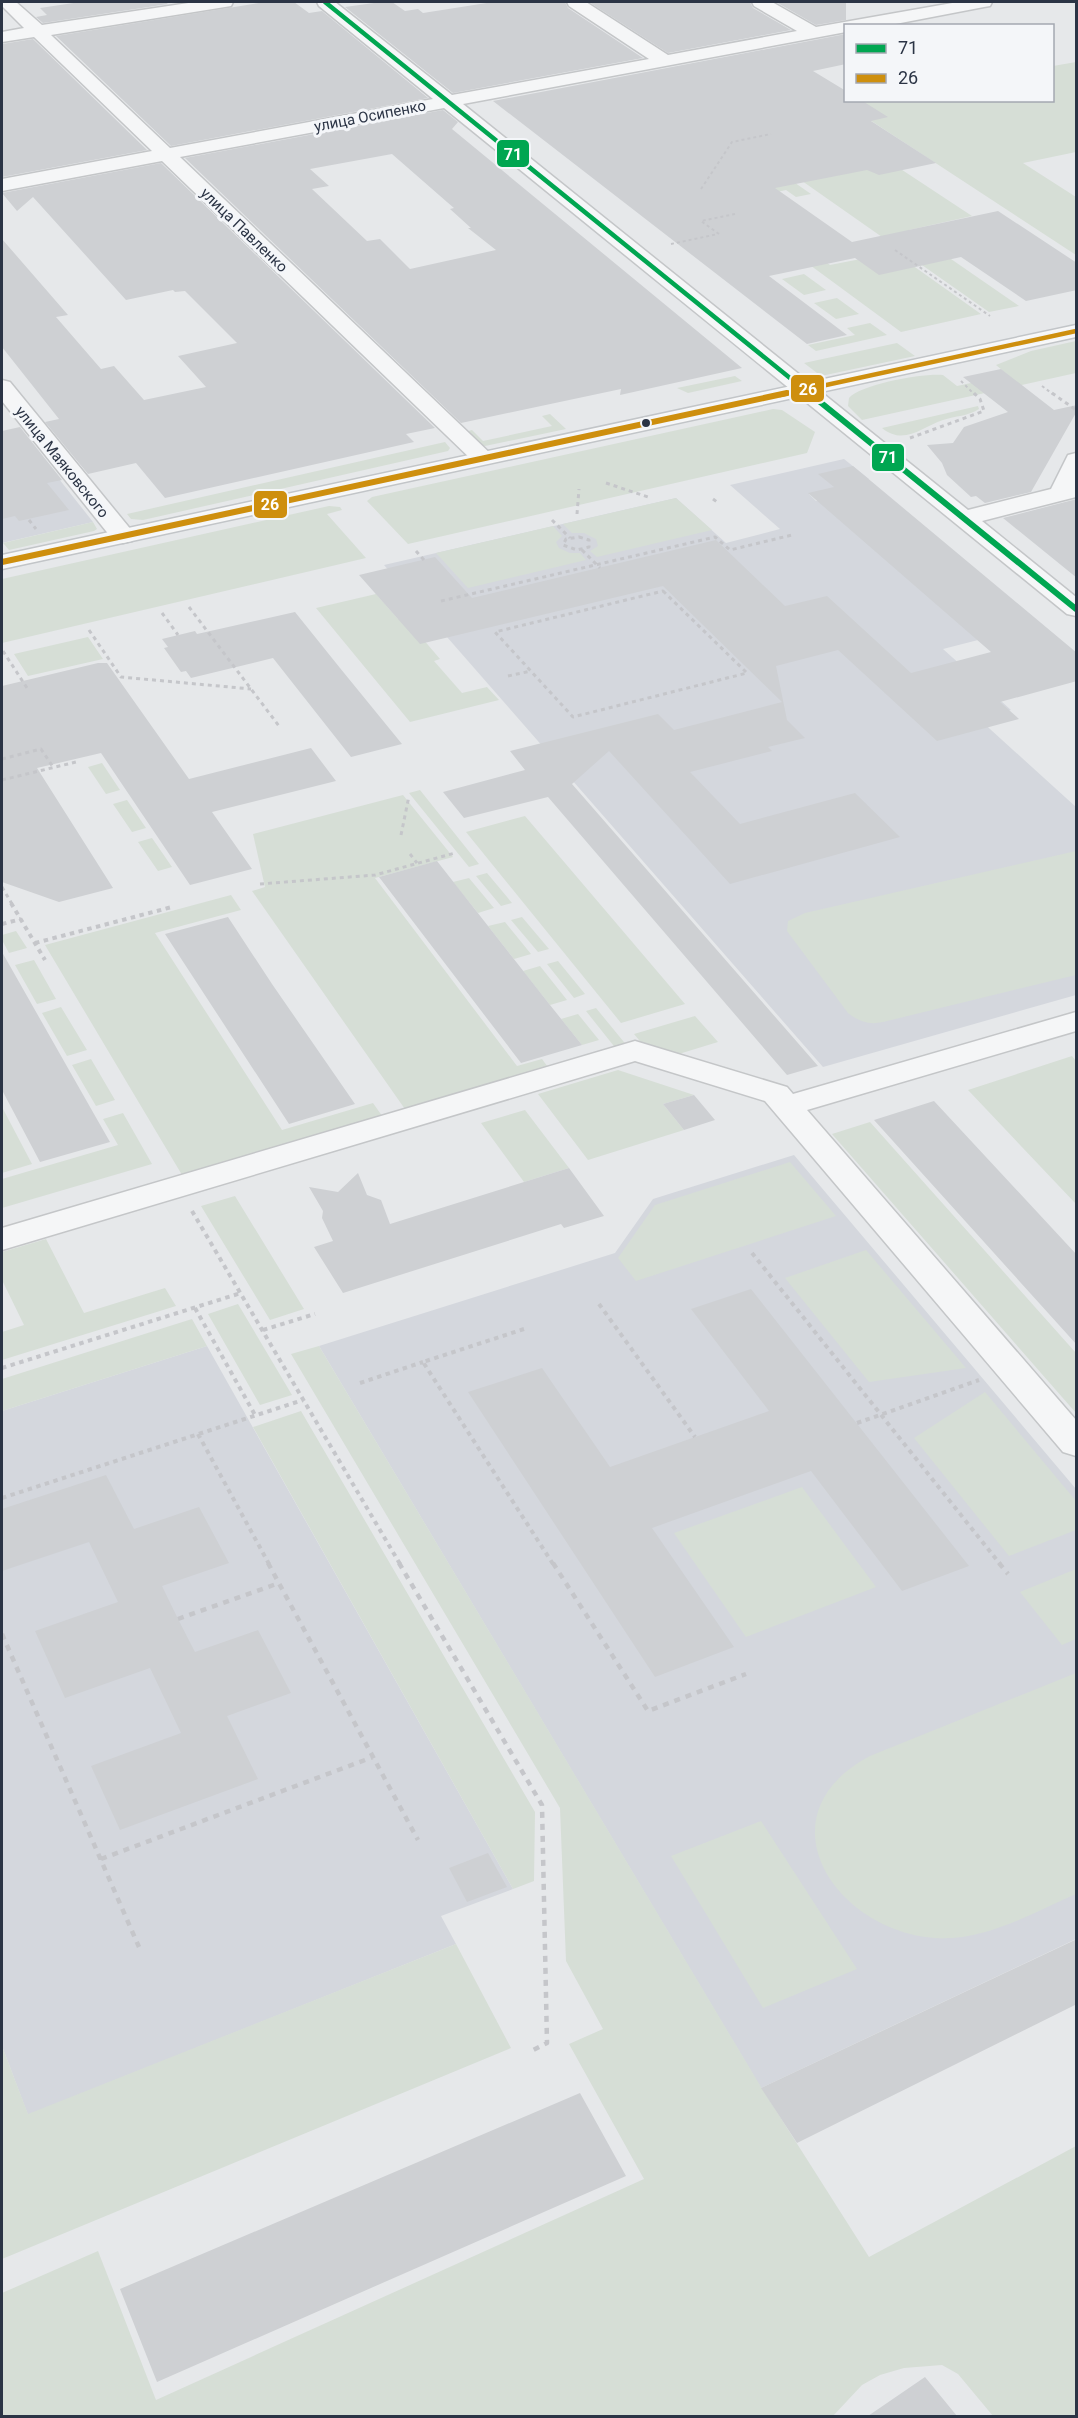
<svg xmlns="http://www.w3.org/2000/svg" width="1078" height="2418" viewBox="0 0 1078 2418" font-family="Roboto,sans-serif">
<rect width="100%" height="100%" fill="#e6e8ea"/>
<!-- built -->
<path fill="#d4d7dd" d="M844 459 869 479 809 494 816 501 859 491 1041 624 943 649 1011 710 979 719 1076 807V995L823 1067 384 565 676 498 726 543 780 529 730 485Z
M44 460 93 522 2 543V470Z
M794 1155 1076 1489V1939L761 2088 319 1346 615 1253 653 1199Z
M207 1346 513 1889 441 1916 456 1944 28 2115 2 2046V1411Z"/>
<!-- green -->
<path fill="#d6ded6" d="M1076 62V152L1023 163 1076 197V255L847 105 873 100H1052L1053 66Z
M884 158 972 216 909 230 1019 306 989 312 795 176Z
M788 178 811 194 796 197 786 190 741 200 830 265 876 256 881 243 981 314 901 332 712 193Z
M804 274 826 290 804 295 782 279Z
M837 298 859 314 836 319 814 303Z
M870 323 887 335 816 351 808 345 855 335 847 328Z
M1076 341V373L862 420 848 406 849 398C861 384 924 373 943 375L957 386 1008 375 996 365 1031 351Z
M897 343 915 356 821 376 804 363Z
M735 376 742 381 688 393 677 388Z
M978 406 979 409C969 416 955 416 943 420 922 427 904 446 882 428Z
M773 409 782 410 815 432 807 453 408 544 367 501 372 497Z
M550 414 566 429 485 446H481L465 432 472 430 483 441 552 426 542 416Z
M445 442 450 448 448 451 143 520 131 519 127 514Z
M676 498 712 530 597 557 590 551 598 546 596 539 584 533H572L563 524Z
M329 506 340 507 342 510 327 514 366 558 2 643V579Z
M93 522 97 529 94 531 9 550 3 543Z
M553 526 562 536 556 542 559 548 570 553H580L586 560 468 588 436 553Z
M376 594 398 619 405 618 440 659 434 661 462 693 487 687 499 700 410 722 316 608Z
M88 637 103 659 28 676 14 654Z
M102 763 120 790 106 794 88 767Z
M420 790 479 864 469 867 409 793Z
M403 795 453 857 375 878 517 1066 542 1059 550 1070 407 1112 252 891 265 887 253 834Z
M127 800 146 828 132 832 113 804Z
M525 816 685 1004 621 1023 466 832Z
M152 838 172 867 158 871 138 842Z
M1076 851V975L883 1022C870 1025 859 1022 848 1013L787 931 788 921 805 913Z
M487 873 512 903 501 906 476 876Z
M469 878 494 908 478 913 453 882Z
M231 895 241 910 155 933 282 1130 373 1103 385 1120 185 1180 45 945Z
M522 917 549 949 538 952 511 920Z
M505 922 531 954 514 959 488 926Z
M16 931 27 948 9 953 2 940V935Z
M34 960 56 999 37 1004 15 965Z
M558 961 585 994 574 998 547 964Z
M540 966 567 1000 550 1005 523 971Z
M61 1007 87 1050 67 1056 42 1013Z
M596 1008 628 1047 617 1050 586 1011Z
M578 1014 599 1040 582 1045 561 1019Z
M695 1016 718 1042 669 1057 648 1051 634 1034Z
M1072 1056 1076 1061V1204L968 1090Z
M91 1059 115 1100 96 1106 72 1065Z
M618 1070 694 1095 663 1104 684 1130 588 1160 538 1094Z
M2 1107 32 1164 2 1173Z
M525 1110 569 1168 524 1182 481 1123Z
M123 1113 152 1164 2 1208V1179L118 1145 103 1119Z
M870 1122 1076 1353V1413L832 1134Z
M790 1162 836 1216 636 1281 618 1258 655 1205Z
M235 1196 304 1309 270 1320 201 1206Z
M46 1239 84 1313 165 1288 176 1306 2 1360V1332L24 1325 2 1280V1252Z
M866 1250 966 1368 869 1382 785 1278Z
M238 1304 292 1395 260 1405 208 1314Z
M192 1319 207 1346 2 1411V1379Z
M319 1346 761 2087 869 2257 1076 2146V2416H993L958 2374 942 2365 904 2368 880 2375 862 2385 833 2416H2V2293L98 2251 156 2400 644 2179 569 2044 603 2029 566 1961 560 1808 291 1354Z
M985 1392 1076 1501V1530L1009 1556 914 1438Z
M301 1411 535 1812 534 1881 513 1889 253 1427Z
M802 1487 876 1587 746 1637 674 1533Z
M1076 1569V1639L1062 1645 1020 1592Z
M1076 1673V1894C1032 1913 984 1942 934 1938 834 1930 759 1815 870 1756Z
M761 1821 857 1969 763 2008 671 1856Z
M456 1944 511 2048 2 2259V2046L28 2114Z"/>
<!-- building -->
<path fill="#ced0d3" fill-rule="evenodd" d="M80 2H165L168 4 43 23 36 17 47 15 40 8Z
M265 2H294L309 13 322 11 428 98 171 146 56 36Z
M381 2H392L405 11 418 9 423 13 493 2H565L568 8 643 58 453 93 345 7Z
M589 2H750L753 8 791 30 668 53Z
M776 2H846V20L816 25Z
M846 34V64L813 71 846 91V100H861L888 117 871 121 936 163 879 175 867 170 775 188 852 242 998 211 1077 263V290L1026 301 961 257 879 275 855 258 769 276 847 335 807 344 493 101Z
M33 39 147 150 2 177V44Z
M443 110 458 122 452 129 742 368 620 395 621 389 461 423 185 158ZM392 154 447 202 454 208 450 209 471 228H468L496 250 410 269 380 239 367 241 312 189 329 186 310 169Z
M161 163 435 428 406 434 414 442 165 498 136 463 88 474 45 422 59 419 2 347V239L68 315 56 317 101 369 114 366 144 400 206 387 178 356 237 343 185 291 175 292 173 290 126 300 33 197 17 211 2 193Z
M1001 369 1054 410 1077 405V411L1031 492 985 503 976 496 971 497 947 475 942 463 927 445 953 443 964 427 1008 412 963 377Z
M20 427 62 480 47 483 69 510 19 521 15 516 2 519V431Z
M853 466 1077 653V681L1000 702 1019 719 937 741 838 650 776 666 787 720 805 738 768 747 772 751 690 772 740 824 855 793 900 837 730 884 609 751 572 784 818 1066 787 1075 548 797 464 818 443 792 525 770 510 751 658 714 674 730 782 702 663 586 420 644 359 575 435 557 472 598 716 540 785 606 827 596 911 673 991 652 808 493 834 487 818 474Z
M1077 499V578L1003 518Z
M295 612 340 668 402 744 351 757 273 658 191 678 186 671 181 672 164 648 168 647 162 639 195 631 197 634Z
M98 663H107L189 779 311 748 336 781 212 812 252 869 190 885 101 753 37 768 113 888 59 902 2 882V686Z
M437 861 550 1005 582 1045 521 1063 379 877Z
M228 917 272 984 355 1104 289 1124 165 934Z
M2 952 94 1114 110 1142 40 1162 2 1090Z
M694 1095 715 1120 684 1130 663 1104Z
M934 1101 1077 1255V1345L874 1120Z
M569 1168 604 1216 564 1228 561 1224 343 1293 314 1247 333 1241 322 1218 323 1211 309 1187 338 1192 358 1173 367 1195 381 1200 390 1224Z
M751 1289 969 1566 902 1591 811 1471 652 1528 734 1647 655 1677 468 1392 542 1368 610 1467 769 1411 691 1309Z
M106 1475 134 1529 199 1507 229 1563 162 1586 178 1619 195 1652 258 1630 291 1693 227 1716 258 1779 120 1830 91 1766 181 1733 150 1668 65 1698 35 1631 118 1602 89 1542 2 1571V1509Z
M488 1853 507 1887 467 1902 449 1868Z
M1077 1939V2004L797 2143 761 2088Z
M580 2093 626 2176 157 2382 120 2289Z
M925 2377 957 2416H868Z"/>
<g fill="none" stroke-linecap="round" stroke-linejoin="round">
<!-- minor casing -->
<g stroke="#c4c6c8" stroke-width="3">
<path id="minor" d="M2 2H16L42 25 195 2H233L231 6 225 7 51 35 170 148 433 99 319 6 317 2H335L452 95 649 59 569 6 567 2H586L668 55 797 31 754 6 752 2H772L816 27 958 2H992L990 6 984 7 885 26H846V32L463 104 968 510 1051 489 1068 455 1076 453V497L982 521 1076 597V616L1067 614 444 108 180 157 494 457 490 462 482 464 474 462 162 161 2 191V179L152 151 34 37 2 42V32L24 28 2 6Z
M2 380 10 382 132 531 135 536 132 541 123 543 114 541 2 401Z
M1076 1012V1031L807 1110 1076 1420V1456L1063 1452 765 1101 635 1061 2 1250V1228L635 1041 787 1087 793 1094Z"/>
</g>
<!-- major casing -->
<g stroke="#c2c5c8" stroke-width="3">
<path id="major" d="M1076 325V337L2 569V555Z"/>
</g>
<!-- path-far3 -->
<path stroke="#c5c6ca" stroke-width="2" stroke-dasharray="3 3" stroke-linecap="butt" d="M701 189 732 142 771 134
M719 234 701 221 735 214
M671 244 718 234
M895 250 990 316
M961 381 975 395
M1042 386 1054 395"/>
<!-- path-far2 -->
<path stroke="#c5c6ca" stroke-width="3" stroke-dasharray="4 4" stroke-linecap="butt" d="M1052 393 1076 410
M910 438 984 411 980 399 974 393
M606 483 648 497
M713 499 717 502
M577 514 579 489
M29 520 36 529
M552 520 570 538
M579 537 589 540V547L577 550 563 545 566 539Z
M582 550 600 568
M416 551 424 560
M663 591 747 673 573 717 495 632Z
M441 601 715 537 730 550 792 535
M189 607 279 726
M162 613 178 635
M89 630 121 677 251 689
M3 651 27 688
M508 676 531 671
M2 759 41 749 53 767
M2 780 76 762
M401 835 409 796
M410 854 417 863
M260 884 375 875 455 853
M2 887 12 904"/>
<!-- path-far1 -->
<path stroke="#c5c6ca" stroke-width="4" stroke-dasharray="4.5 4.5" stroke-linecap="butt" d="M11 903 45 960
M2 924 21 919
M35 943 172 907
M192 1211 400 1564
M752 1253 1000 1564
M599 1304 695 1437
M195 1308 255 1415
M524 1329 423 1362 553 1564
M263 1330 315 1314
M2 1368 241 1293
M360 1383 423 1362
M857 1423 979 1380
M198 1434 269 1564
M2 1498 303 1400"/>
<!-- path -->
<path stroke="#c5c6ca" stroke-width="4.5" stroke-dasharray="6 6" stroke-linecap="butt" d="M268 1563 418 1840
M399 1563 542 1805 547 2043 533 2050
M553 1563 648 1711 746 1674
M999 1563 1008 1574
M178 1619 279 1583
M2 1634 139 1947
M101 1859 373 1757"/>
<!-- minor -->
<use href="#minor" fill="#f5f6f7" fill-rule="evenodd"/>
<!-- major -->
<use href="#major" fill="#f8f8f8" fill-rule="evenodd"/>
<!-- bus-1-far1 casing -->
<g stroke="#f4f6f9" stroke-width="8">
<path id="bus-1-far1" d="M325 2 811 395"/>
</g>
<!-- bus-1 casing -->
<g stroke="#f4f6f9" stroke-width="10">
<path id="bus-1" d="M809 393 1076 609"/>
</g>
<!-- bus-2-far1 casing -->
<g stroke="#f4f6f9" stroke-width="8">
<path id="bus-2-far1" d="M780 395 1076 331"/>
</g>
<!-- bus-2 casing -->
<g stroke="#f4f6f9" stroke-width="10">
<path id="bus-2" d="M2 562 787 393"/>
</g>
<!-- bus-1-far1 -->
<use href="#bus-1-far1" stroke="#00a651" stroke-width="4.5"/>
<!-- bus-1 -->
<use href="#bus-1" stroke="#00a651" stroke-width="6"/>
<!-- bus-2-far1 -->
<use href="#bus-2-far1" stroke="#ce8f0e" stroke-width="4.5"/>
<!-- bus-2 -->
<use href="#bus-2" stroke="#ce8f0e" stroke-width="6"/>
</g>
<!-- markers -->
<circle fill="#2b3445" stroke="#f4f6f9" stroke-width="2" cx="646" cy="423" r="5"/>
<g text-anchor="middle" stroke-width="6" stroke-linejoin="round" paint-order="stroke">
<!-- far-street labels -->
<g font-size="15" fill="#2b3445" stroke="#f4f6f9">
<text transform="translate(370 116) rotate(-11)" y="5">улица Осипенко</text>
<text transform="translate(244 230) rotate(44)" y="5">улица Павленко</text>
<text transform="translate(62 462) rotate(51)" y="5">улица Маяковского</text>
</g>
</g>
<g stroke="#f4f6f9" stroke-width="2">
<rect x="496" y="139" width="34" height="29" rx="6" fill="#00a651"/>
<rect x="790" y="374" width="35" height="29" rx="6" fill="#ce8f0e"/>
<rect x="871" y="443" width="34" height="29" rx="6" fill="#00a651"/>
<rect x="253" y="490" width="35" height="29" rx="6" fill="#ce8f0e"/>
</g>
<g font-size="16" text-anchor="middle" font-weight="bold" fill="#fff">
<text x="513" y="160">71</text>
<text x="808" y="395">26</text>
<text x="888" y="463">71</text>
<text x="270" y="510">26</text>
</g>
<!-- border -->
<rect width="1078" height="2418" fill="none" stroke="#2b3445" stroke-width="6"/>
<!-- legend -->
<rect x="844" y="24" width="210" height="78" fill="#f4f6f9" stroke="#a4a8b1" stroke-width="1.5"/>
<rect x="856" y="44" width="30" height="9" fill="#00a651" stroke="#a4a8b1" stroke-width="1.5"/>
<text x="898" y="54" font-size="18" fill="#2b3445">71</text>
<rect x="856" y="74" width="30" height="9" fill="#ce8f0e" stroke="#a4a8b1" stroke-width="1.5"/>
<text x="898" y="84" font-size="18" fill="#2b3445">26</text>
</svg>
